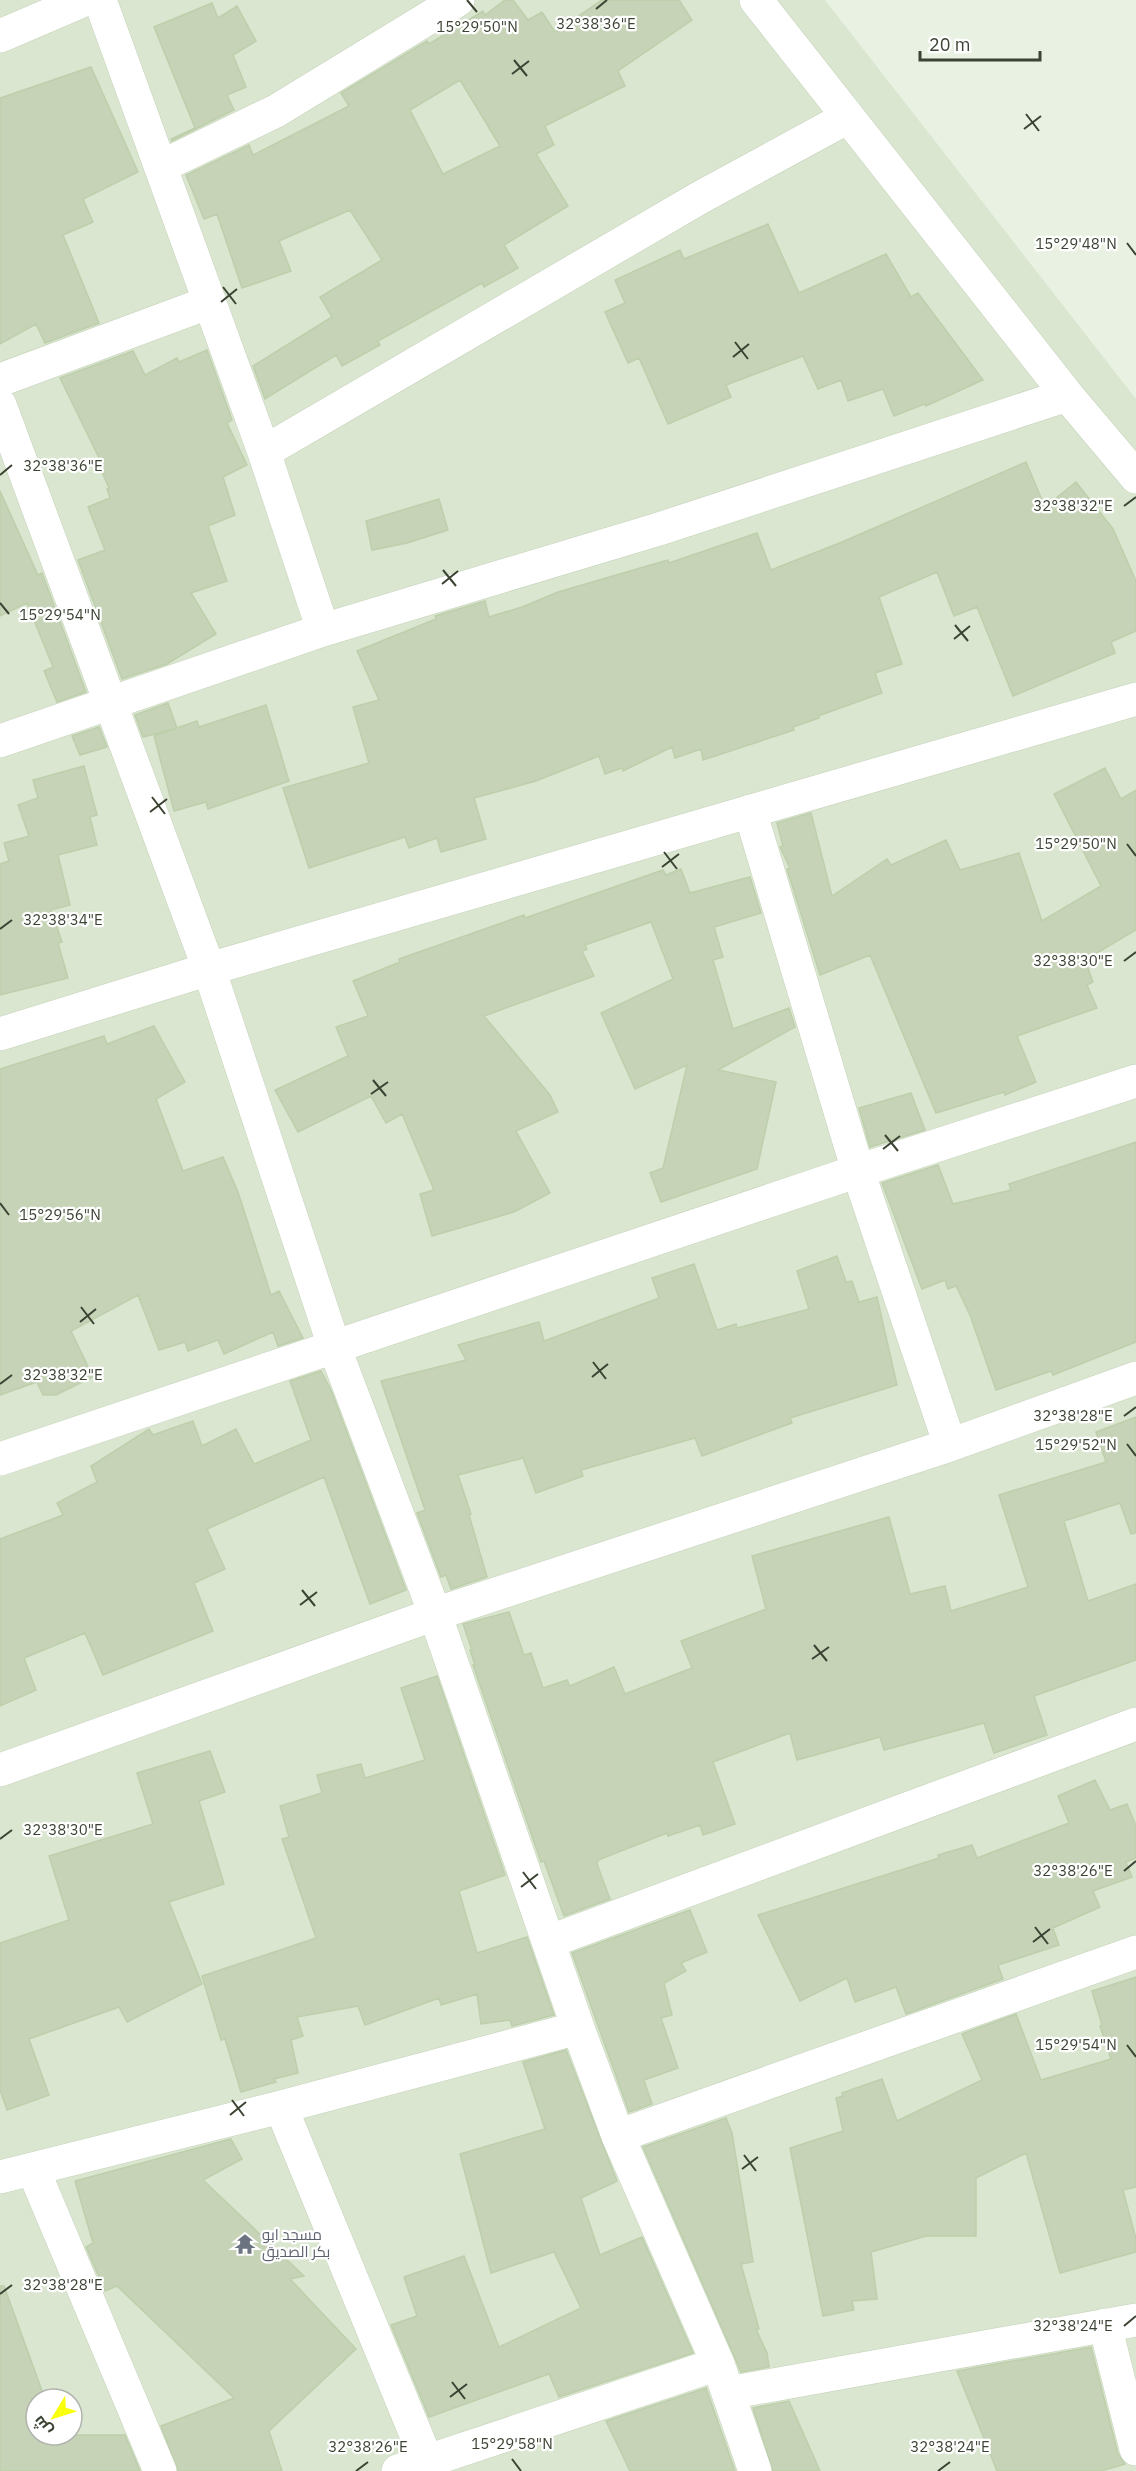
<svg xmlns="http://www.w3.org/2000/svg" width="1136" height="2471" viewBox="0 0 1136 2471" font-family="'IBM Plex Sans',Cairo,sans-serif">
<rect width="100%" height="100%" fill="#e9f2e2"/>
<!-- residential -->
<path fill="#dae6d0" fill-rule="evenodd" d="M0 0H825L1136 399V2471H0ZM36 2399H72V2435H36Z"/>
<!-- building -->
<path fill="#c6d3b7" stroke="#bdcfab" stroke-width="1.5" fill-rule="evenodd" d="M505 0H513L528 20 542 12 555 32 602 0H679L692 20 618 71 625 86 545 126 554 145 536 154 568 206 504 245 518 268 484 287 482 283 378 341 380 345 342 366 336 355 265 399 253 366 332 317 320 297 382 260 350 210 279 241 291 271 242 288 217 214 204 219 186 175 249 145 253 155 349 106 341 93 427 41 429 44 483 11 485 15ZM460 80 500 146 443 174 410 110Z
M212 3 218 18 237 6 256 41 233 55 246 87 227 95 234 110 172 141 171 139 195 128 154 27Z
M91 67 138 172 83 199 93 222 63 235 99 323 45 343 36 324 0 344V98Z
M768 224 799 293 886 254 911 297 918 293 983 380 926 406 925 404 922 405 894 416 883 389 848 401 841 380 818 389 803 356 726 385 731 397 668 424 639 358 628 363 605 312 625 303 615 280 680 250 684 259Z
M207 350 232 420 227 423 247 465 223 477 235 515 208 526 227 581 191 593 216 634 167 664 122 679 78 560 105 550 88 507 110 498 107 489 109 488 98 463 101 462 60 378 133 351 145 375 177 358 179 362Z
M1026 462 1045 507 1076 482 1113 529 1136 581V631L1111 642 1115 653 1013 696 977 607 954 616 937 572 879 597 902 664 875 673 882 693 818 716 819 718 793 727 794 730 703 760 701 749 675 758 672 747 623 771 622 768 605 774 599 756 536 781 474 798 486 839 441 852 437 838 409 848 405 837 309 868 283 788 369 763 353 707 379 700 357 651 436 619 435 616 485 601 489 617 522 607 558 592 668 560 669 563 757 533 771 570 842 542Z
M0 491 38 575 42 573 86 692 57 702 44 671 53 667 27 603 0 616Z
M439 499 448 530 407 543 372 550 366 521Z
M168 703 177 728 143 737 135 715Z
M266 705 289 781 208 809 206 802 174 811 154 736 197 721 199 727Z
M99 727 107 747 80 755 72 736Z
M84 766 97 815 90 817 97 845 58 855 70 905 51 910 62 942 58 943 68 978 0 995V864L9 861 4 843 29 836 18 805 38 798 33 780Z
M1105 768 1121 799 1136 790V930L1085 960 1093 982 1087 985 1097 1008 1017 1036 1036 1082 1005 1095 1004 1092 936 1113 870 955 820 975 787 869 790 868 780 847 783 846 777 823 811 813 832 896 887 859 891 865 946 840 960 870 1019 853 1042 921 1101 886 1054 794Z
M681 869 690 893 750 877 761 913 714 927 723 957 713 960 733 1029 789 1008 795 1027 718 1070 776 1082 757 1169 661 1202 650 1173 663 1168 687 1065 635 1089 601 1013 673 979 651 922 585 945 587 949 582 951 594 976 484 1016 550 1095 558 1112 516 1131 550 1193 514 1212 432 1236 420 1194 434 1190 402 1114 386 1123 371 1096 298 1132 275 1090 348 1056 336 1027 368 1016 353 981 400 962 399 959 524 915 525 918 663 870 666 875Z
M154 1026 185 1082 156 1099 183 1171 223 1157 238 1192 271 1295 279 1291 303 1338 278 1346 273 1332 224 1354 218 1340 188 1351 185 1342 159 1350 138 1295 71 1331 93 1377 56 1395H43L37 1382 0 1395V1069L104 1036 107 1044Z
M911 1093 925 1130 870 1147 859 1108Z
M1136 1142V1342L1053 1375 1051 1371 996 1390 970 1315 956 1286 948 1289 945 1280 922 1289 882 1183 938 1165 953 1204 1011 1190 1009 1184Z
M837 1256 846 1282 852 1281 859 1302 877 1297 897 1385 790 1418 792 1423 702 1456 695 1438 581 1470 583 1476 536 1493 523 1458 458 1475 471 1514 469 1515 487 1577 451 1589 446 1575 441 1577 417 1513 425 1510 381 1381 466 1360 458 1345 539 1322 544 1341 659 1298 652 1278 694 1264 717 1330 736 1324 737 1328 809 1309 797 1271Z
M321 1371 331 1390 406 1590 370 1604 324 1477 207 1529 225 1569 194 1583 213 1631 103 1675 85 1633 24 1658 36 1690 0 1706V1539L63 1515 57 1503 97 1482 91 1466 149 1429 153 1435 193 1421 202 1446 236 1429 254 1464 311 1440 290 1381Z
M1136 1417V1533L1131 1534 1120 1503 1064 1521 1088 1601 1136 1584V1660L1034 1696 1047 1735 994 1753 984 1723 884 1750 880 1737 797 1760 790 1733 713 1762 735 1824 703 1835 700 1825 668 1836 667 1833 598 1860 597 1864 610 1899 564 1916 544 1861 541 1862 473 1665H475L470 1650H472L463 1624 509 1612 524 1655 531 1653 543 1688 567 1680 570 1686 614 1667 625 1694 692 1668 681 1641 766 1609 752 1556 889 1517 910 1594 945 1586 951 1611 1028 1587 999 1495 1106 1462 1096 1432Z
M437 1676 505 1875 459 1891 477 1953 527 1937 554 2015 512 2026 510 2020 481 2024 477 1994 441 2005 439 1998 365 2025 358 2006 297 2017 303 2036 291 2040 298 2073 274 2079 276 2082 241 2092 225 2039 221 2040 202 1976 316 1938 282 1839 289 1837 280 1806 322 1793 317 1775 361 1764 365 1778 425 1760 401 1688Z
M210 1751 225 1792 199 1801 224 1884 169 1902 202 1984 127 2022 119 2007 29 2039 49 2095 7 2110 0 2090V1943L69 1920 49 1856 153 1824 137 1773Z
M1095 1780 1110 1810 1127 1804 1136 1826V1858L1126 1862 1132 1877 1093 1891 1100 1907 1053 1928 1059 1945 998 1965 1003 1979 906 2014 896 1987 855 2002 847 1978 800 2001 758 1915 939 1858 938 1855 972 1845 977 1858 1069 1823 1058 1796Z
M690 1910 707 1952 681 1963 686 1971 664 1983 672 2015 661 2018 678 2068 644 2080 652 2104 629 2112 572 1953Z
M1136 1977V2187L1123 2190 1136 2239V2252L1060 2273 1026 2153 976 2178V2236H926L871 2252 877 2299 852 2301 854 2310 823 2316 790 2148 843 2131 836 2098 843 2096 842 2093 882 2079 897 2121 982 2080 962 2034 1016 2014 1041 2080 1111 2059 1100 2026 1102 2025 1092 1991Z
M566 2050 617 2181 581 2198 600 2255 642 2237 693 2353 559 2397 549 2374 429 2417 391 2325 417 2316 404 2277 464 2256 499 2347 581 2308 554 2252 491 2273 460 2154 545 2129 523 2062Z
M726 2118 732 2133 753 2262 741 2264 759 2329H756L767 2353 769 2367 741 2372 643 2147Z
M231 2139 242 2159 203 2180 304 2276 290 2279 356 2349 269 2431 282 2471H178L161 2426 234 2398 117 2286 105 2291 86 2247 93 2243 75 2181Z
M0 2286H4L45 2399H36V2435H125L140 2471H0Z
M1091 2347 1118 2454 1125 2464 1101 2471H997L957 2371Z
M706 2388 735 2471H630L606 2421Z
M789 2401 820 2471H773L753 2408Z"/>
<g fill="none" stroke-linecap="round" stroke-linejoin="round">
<!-- minor casing -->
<g stroke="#c5d2b9" stroke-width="34">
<path id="minor" d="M100 0 264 452 323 630
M756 0 1067 395 1136 477
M0 36 84 0
M162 166 276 111 458 0
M0 380 210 302
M0 405 209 969 334 1346 435 1614 578 2028 618 2136 718 2364 755 2471
M264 452 701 197 848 117
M0 741 323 630 659 529 1067 395
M750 811 858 1171 950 1445
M0 1034 209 969 1136 699
M0 1459 858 1171 1136 1081
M0 1770 435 1614 950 1445 1136 1378
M548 1942 1136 1724
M281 2107 431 2471
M618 2136 1136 1952
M33 2169 160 2471
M0 2177 281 2107 578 2028
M1105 2325 1136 2449
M728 2393 1136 2320
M398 2471 718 2364"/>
</g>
<!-- minor -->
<use href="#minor" stroke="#fff" stroke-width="33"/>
</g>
<!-- ticks -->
<path fill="none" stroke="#3b4333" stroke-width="2" d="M467 0 477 12M596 9 607 0M514 60 527 76M512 74 529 61M1026 114 1039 131M1024 129 1041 116M1127 243 1136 255M223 287 236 304M221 302 237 289M735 342 748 359M733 357 749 344M0 475 12 465M1124 506 1136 497M443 570 456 586M442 584 458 571M0 603 9 614M955 625 968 641M954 639 970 626M152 797 165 814M150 812 167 799M1127 844 1136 856M664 852 677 869M662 867 679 854M0 929 12 920M1124 961 1136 952M373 1080 386 1096M371 1094 388 1082M885 1135 898 1151M883 1149 900 1136M0 1203 9 1215M81 1307 94 1324M80 1322 96 1309M593 1362 606 1379M592 1377 608 1364M0 1384 12 1375M1124 1416 1136 1407M1127 1444 1136 1456M302 1590 315 1606M300 1605 317 1592M814 1645 827 1661M812 1659 829 1647M0 1839 12 1830M1124 1871 1136 1861M523 1872 536 1889M521 1887 538 1874M1035 1927 1048 1944M1033 1942 1050 1929M1127 2045 1136 2057M232 2100 244 2116M230 2115 246 2102M744 2155 756 2171M742 2169 758 2157M0 2294 12 2285M1124 2326 1136 2316M452 2382 465 2399M450 2397 467 2384M512 2459 521 2471M356 2471 368 2462M938 2471 950 2462"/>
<!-- icons -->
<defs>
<g id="temple-bare" transform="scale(1.62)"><path d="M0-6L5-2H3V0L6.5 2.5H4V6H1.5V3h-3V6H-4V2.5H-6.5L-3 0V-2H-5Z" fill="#6b7280" stroke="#fff" stroke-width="2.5" paint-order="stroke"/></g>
</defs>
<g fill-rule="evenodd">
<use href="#temple-bare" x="245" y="2244"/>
</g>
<g text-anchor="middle" stroke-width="4.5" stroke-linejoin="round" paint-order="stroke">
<!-- worship labels -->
<g font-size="15" fill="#5b616d" stroke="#fff" text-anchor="start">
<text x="262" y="2240">مسجد ابو<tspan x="262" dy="17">بكر الصديق</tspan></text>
</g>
</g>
<g font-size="15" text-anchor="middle" fill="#3b4333" stroke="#fff" stroke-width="4.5" stroke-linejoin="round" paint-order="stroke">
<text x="596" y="29">32°38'36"E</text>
<text x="477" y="32">15°29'50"N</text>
<text x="1076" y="249">15°29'48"N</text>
<text x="63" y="471">32°38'36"E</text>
<text x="1073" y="511">32°38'32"E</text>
<text x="60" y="620">15°29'54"N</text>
<text x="1076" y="849">15°29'50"N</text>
<text x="63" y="925">32°38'34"E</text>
<text x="1073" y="966">32°38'30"E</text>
<text x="60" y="1220">15°29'56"N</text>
<text x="63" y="1380">32°38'32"E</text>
<text x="1073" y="1421">32°38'28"E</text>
<text x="1076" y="1450">15°29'52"N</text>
<text x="63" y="1835">32°38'30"E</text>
<text x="1073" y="1876">32°38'26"E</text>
<text x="1076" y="2050">15°29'54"N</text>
<text x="63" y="2290">32°38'28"E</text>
<text x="1073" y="2331">32°38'24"E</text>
<text x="512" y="2449">15°29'58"N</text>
<text x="368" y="2452">32°38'26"E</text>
<text x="950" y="2452">32°38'24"E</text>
</g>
<!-- north arrow -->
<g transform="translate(54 2417) rotate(232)"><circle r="28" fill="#ffffff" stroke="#b1b4ad" stroke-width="1.5"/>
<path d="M0-4.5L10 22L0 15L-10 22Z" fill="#f9ff0c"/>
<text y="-9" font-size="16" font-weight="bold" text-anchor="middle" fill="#3b4333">ش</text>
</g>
<!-- scale -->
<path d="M920 51v9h120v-9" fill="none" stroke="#3b4333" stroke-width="3"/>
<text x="929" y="51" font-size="18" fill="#3b4333" stroke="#ffffff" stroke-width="4.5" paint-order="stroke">20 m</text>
</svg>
